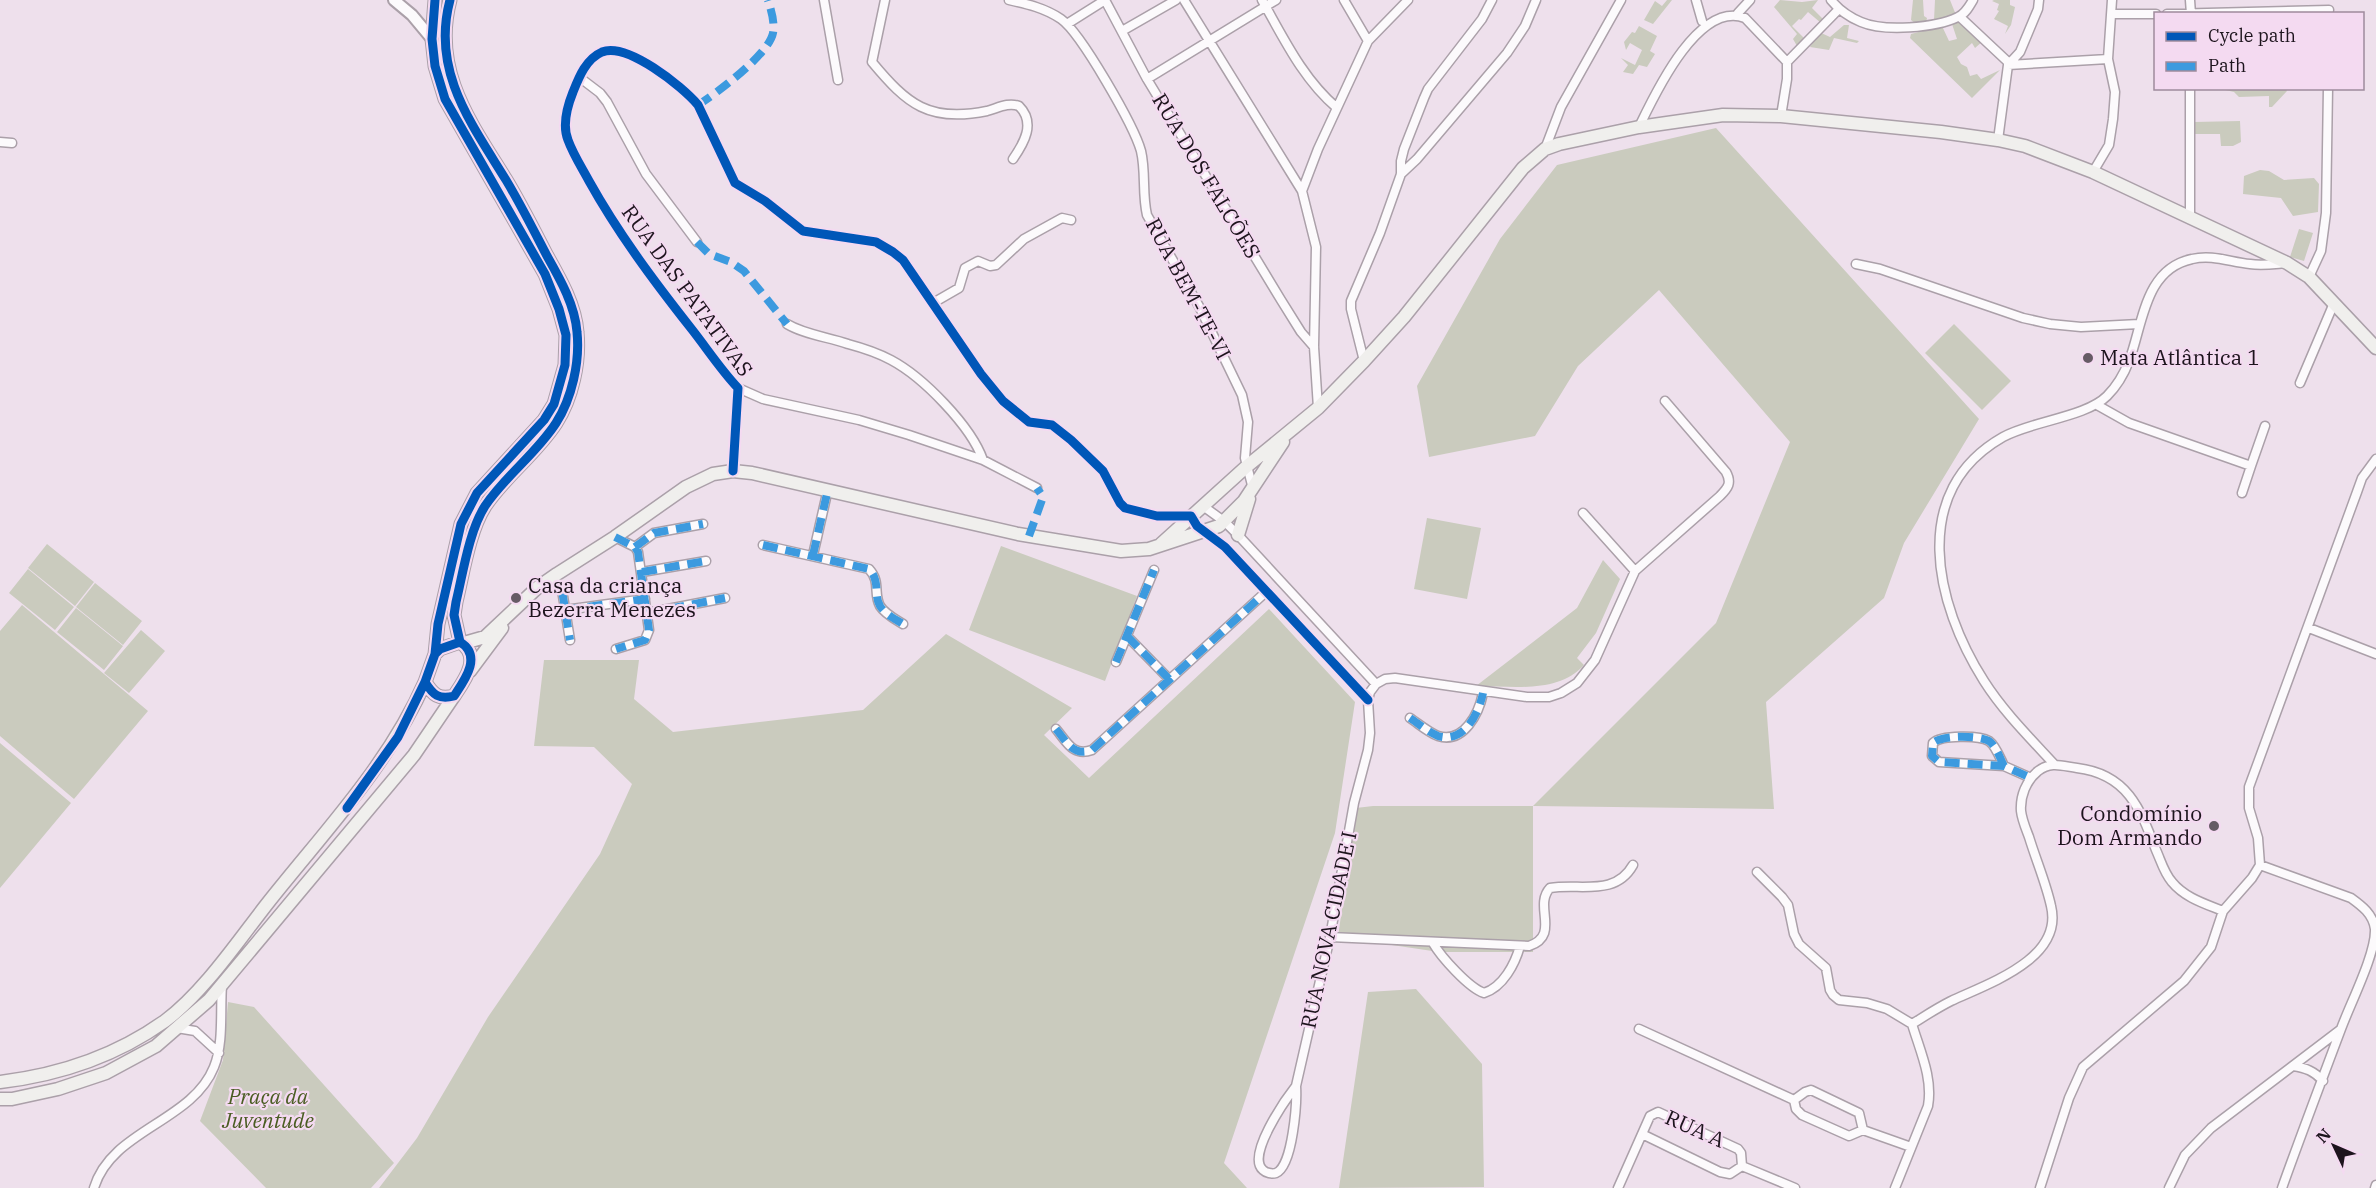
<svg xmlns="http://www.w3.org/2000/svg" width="2376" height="1188" viewBox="0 0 2376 1188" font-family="'IBM Plex Serif',serif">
<rect width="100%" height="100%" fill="#eee0ec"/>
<!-- green -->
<path fill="#cacbbe" d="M1667 0H1672L1653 24 1644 20 1655 1 1662 6Z
M1780 0 1802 2 1818 0 1812 8 1825 21 1821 23 1808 12 1801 20 1799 19 1792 26 1806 40 1786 58 1797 46 1793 39 1797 34 1774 7Z
M1913 0H1923L1924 16 1927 18 1926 23 1916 24 1911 20Z
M1935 0H1950L1956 15 1934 20Z
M1994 0H2010V5L2015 7 2011 25 2005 34 2008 26 1994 19 1999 11 1997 10 1999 4 1992 1Z
M1960 17 1983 41 1975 48 1972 43 1957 57 1961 64 1967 67 1970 76 1977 74 1981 79 2000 70 1972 98 1910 38 1911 34 1942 26 1949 41 1957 39 1952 24Z
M1844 25H1849L1847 38 1859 41 1857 43 1834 38 1829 50 1810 47 1819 32 1830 37Z
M1639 26 1657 36 1650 51 1655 54 1647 67 1639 65 1633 74 1623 72 1628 65 1621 58 1635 65 1642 50 1630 43 1626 50 1624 42 1632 32 1635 33Z
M2285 88 2287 91 2272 107H2269V96L2239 97 2234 92 2221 89Z
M2240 121 2241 142 2233 146H2221L2220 134H2193L2194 122Z
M1716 128 1979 419 1904 543 1884 598 1766 702 1774 809 1533 806V952H1439L1338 937 1356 808 1373 806H1533L1716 623 1790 442 1659 290 1578 366 1535 436 1429 457 1417 386 1500 239 1557 165Z
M2260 170 2269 171 2284 180 2314 178 2319 184 2318 212 2293 216 2281 198 2243 194 2244 176Z
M2299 229 2313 233 2304 261 2290 257Z
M1954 324 2011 381 1982 410 1925 353Z
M1427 518 1481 528 1467 599 1414 589Z
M47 544 94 582 75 606 28 568Z
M1001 546 1137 596 1105 681 969 630Z
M1603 560 1620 579 1596 633 1577 658 1584 665C1558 694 1512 686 1476 686L1577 608Z
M28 569 74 607 55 630 9 593Z
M95 583 142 621 123 645 76 607Z
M22 605 148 711 74 799 0 736V631Z
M76 608 123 646 104 670 57 632Z
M1269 609 1355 702 1335 833 1224 1163 1247 1188H379L417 1138 488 1017 600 854 632 784 594 747 534 746 544 660H639L634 699 673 732 863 710 946 634 1072 708 1044 735 1089 778Z
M141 630 165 651 129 693 104 673Z
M0 743 71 803 0 888Z
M1416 989 1482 1064 1484 1187 1339 1188 1368 992Z
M228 1002 254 1007 394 1163 371 1188H266L200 1121 223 1060Z"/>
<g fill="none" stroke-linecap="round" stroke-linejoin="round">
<!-- minor casing -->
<g stroke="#aba0a9" stroke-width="11">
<path id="minor" d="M824 0 838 80
M885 0 872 62C907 104 929 123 987 111 998 108 1008 102 1019 106 1036 123 1024 143 1013 159
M1009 0C1027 4 1045 8 1061 19 1081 33 1134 126 1141 151 1146 172 1142 194 1147 215L1200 308 1242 395 1248 422 1245 458 1253 489
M1105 0 1147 79 1281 300 1301 332 1314 347
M1184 0 1302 191 1316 247 1314 347 1318 408
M1262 0C1284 39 1303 79 1337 108
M1344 0 1368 41
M1696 0 1702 21
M1831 0C1839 10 1849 17 1861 22 1884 32 1935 28 1958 17 1965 14 1969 7 1973 0
M2190 0 2191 14
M1738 13 1750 0
M2112 14H2156
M2167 14 2329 10
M1960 17 2008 62V65L2108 59
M1067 24 1105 0
M1122 31 1176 0
M1787 62 1839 9
M579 77 600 93 607 102 646 174 697 242
M1147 79 1276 0
M1639 127C1654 96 1698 0 1745 18L1787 62V79L1781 116
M1998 140 2008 65 2020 52 2038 9 2039 0
M0 142 12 143
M1545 149 1561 107 1621 0
M2093 172 2109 145 2113 119 2115 92 2108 59 2112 0
M1401 174 1417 159 1507 53 1525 26 1536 0
M1302 191 1318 149 1368 41 1408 0
M2190 219V88
M1856 264 1880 269 2023 318 2050 324 2081 327 2139 324
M2309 277 2321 251 2326 213 2328 88
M933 303 959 288 965 268 978 261 990 266 996 265 1024 239 1062 218 1071 220
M787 324C805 335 829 337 848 344 863 348 878 353 891 360 923 377 971 426 983 460
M1364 361 1351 309V301L1380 233 1401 174V161L1404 149 1424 98 1428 89 1482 19 1492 0
M2300 383 2334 303
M738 388 763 399 859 420 909 435 983 460 1037 488
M2097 405 2129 423 2251 466 2265 426
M733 471 738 388C720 369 706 347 690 327 653 280 618 233 589 181 582 168 573 154 568 140 562 125 567 107 573 92 579 77 586 59 602 52 627 42 682 86 698 105L735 183 765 201 803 231 876 242 893 252 903 260 981 374 1003 401 1029 422 1052 425 1071 440 1103 471 1120 503 1125 508 1157 516H1191L1197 526 1225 547 1368 700
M2242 493 2251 466
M1203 506 1225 522 1238 535 1376 684
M1583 513 1635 571
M615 537 635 547 638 552 649 630 645 640 616 649
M763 545 869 569C881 582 873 593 880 606 885 614 895 619 903 624
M635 547 654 533 703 524
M813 555 828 489
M642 572 706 561
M562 590 570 640
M565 610 645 599
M647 613 725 598
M2309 628 2376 654
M1127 636 1169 679
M1116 662 1154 570
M1410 718C1419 724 1428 732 1438 736 1464 744 1479 713 1483 693
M1056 729C1067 742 1073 757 1092 750L1267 591
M2054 764C2029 737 2003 711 1984 681 1935 604 1908 491 2003 437 2032 421 2086 417 2107 396 2117 386 2124 374 2129 361 2143 325 2144 269 2192 259 2212 254 2230 262 2250 264 2262 266 2274 264 2286 263
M2004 766C2000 758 1996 746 1989 741 1979 735 1941 735 1933 743L1932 756 1939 762 2004 766 2031 778
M2260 865 2351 898C2362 906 2373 914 2375 929 2376 954 2350 1004 2341 1029 2321 1082 2301 1135 2282 1188
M1757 872 1782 897 1788 905 1794 934 1799 944 1826 968 1830 990 1833 995 1839 1000 1867 1003 1887 1009 1912 1024
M1330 937 1529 946C1561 935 1533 906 1550 888 1580 883 1615 897 1633 865
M1433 943C1441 957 1469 988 1484 993 1503 987 1515 964 1520 946
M177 1028 195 1031 219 1053
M1639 1029 1794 1100
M2293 1066C2306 1068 2314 1071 2323 1081
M1296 1086C1285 1100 1246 1156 1263 1170 1266 1173 1272 1174 1276 1173 1293 1166 1297 1102 1296 1086L1330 937 1354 803 1368 750 1370 733 1368 700 1370 692 1376 684 1385 679 1395 678 1527 697H1549L1561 693 1577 683 1595 660 1635 571 1720 496C1728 488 1732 483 1726 472L1665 401
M1794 1100 1805 1092 1811 1090 1859 1113 1863 1130
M1794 1100 1796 1109 1802 1115 1849 1136 1863 1130
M1863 1130 1911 1147
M1642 1134 1720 1172 1730 1174 1742 1166
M1742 1166 1795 1188
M94 1188C111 1130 192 1122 214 1067 224 1043 220 1011 222 985
M1618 1188 1650 1116 1658 1112 1738 1149 1741 1153 1742 1166
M1895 1188 1928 1106C1933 1078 1920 1051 1912 1024 1925 1016 1937 1008 1951 1001 1987 984 2064 959 2051 906 2046 883 2036 860 2029 837 2026 829 2022 820 2021 811 2020 796 2026 781 2038 771 2051 761 2062 766 2077 768 2127 774 2140 808 2156 850 2161 861 2164 873 2172 882 2185 898 2206 904 2223 911
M2040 1188 2069 1098 2083 1067 2184 981 2211 947 2223 911 2252 878 2260 865 2258 838 2249 808V787L2357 492 2362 478 2376 459
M2169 1188 2185 1155 2211 1128 2340 1030
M2375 1188 2376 1185"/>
</g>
<!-- tertiary casing -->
<g stroke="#aba0a9" stroke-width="14">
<path id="tertiary" d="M394 0 412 15 432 39"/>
</g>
<!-- secondary casing -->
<g stroke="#aba0a9" stroke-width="15">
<path id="secondary" d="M450 0C431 71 471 123 506 180 521 205 534 231 547 256 560 279 575 305 577 332 580 362 572 398 556 423 536 454 505 476 485 506 469 531 463 573 456 602L454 615 460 642
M1238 535 1249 499
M1161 544 1246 467 1318 408 1364 361 1404 317 1523 168 1545 149 1559 144 1639 127 1723 115 1781 116 1941 132 1998 140 2025 146 2093 172 2287 263 2309 277 2376 348
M464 643 485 637 537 588 557 574 615 537 686 487 713 474 733 471 752 473 1018 534 1121 551 1149 549 1219 526 1244 501 1283 442
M435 654 440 649 460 642C483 656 464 681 454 696 439 700 433 695 425 682L435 654 438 624 461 524 477 493 544 420 554 404 565 365 566 335 559 309 545 274 445 99 435 66 432 39 435 0
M470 671 502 628
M0 1082C59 1075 116 1056 165 1021 203 993 238 941 267 904 323 833 388 766 425 682
M0 1099H12L58 1089 106 1073 156 1046 209 1000 414 755 454 696"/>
</g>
<!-- minor -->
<use href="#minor" stroke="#fcfafc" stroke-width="8"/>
<!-- tertiary -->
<use href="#tertiary" stroke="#fcfafc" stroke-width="10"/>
<!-- secondary -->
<use href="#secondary" stroke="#f0efed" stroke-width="12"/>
<!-- quiet -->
<path stroke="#3c9adf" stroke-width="8" stroke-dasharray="15 8" stroke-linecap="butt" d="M698 105C717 93 769 54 773 33 775 22 771 10 768 0
M697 242 709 254 731 262 744 271 787 324
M1029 536 1043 497 1037 488
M615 537 635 547 638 552 649 630 645 640 616 649
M763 545 869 569C881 582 873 593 880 606 885 614 895 619 903 624
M635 547 654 533 703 524
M813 555 828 489
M642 572 706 561
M562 590 570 640
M565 610 645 599
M647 613 725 598
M1127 636 1169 679
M1116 662 1154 570
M1410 718C1419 724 1428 732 1438 736 1464 744 1479 713 1483 693
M1056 729C1067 742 1073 757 1092 750L1267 591
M2004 766C2000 758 1996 746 1989 741 1979 735 1941 735 1933 743L1932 756 1939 762 2004 766 2031 778"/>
<!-- cycleway casing -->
<g stroke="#f4daf1" stroke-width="13">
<path id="cycleway" d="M450 0C431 71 471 123 506 180 521 205 534 231 547 256 560 279 575 305 577 332 580 362 572 398 556 423 536 454 505 476 485 506 469 531 463 573 456 602L454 615 460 642
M733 471 738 388C720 369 706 347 690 327 653 280 618 233 589 181 582 168 573 154 568 140 562 125 567 107 573 92 579 77 586 59 602 52 627 42 682 86 698 105L735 183 765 201 803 231 876 242 893 252 903 260 981 374 1003 401 1029 422 1052 425 1071 440 1103 471 1120 503 1125 508 1157 516H1191L1197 526 1225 547 1368 700
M435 654 440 649 460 642C483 656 464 681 454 696 439 700 433 695 425 682L435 654 438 624 461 524 477 493 544 420 554 404 565 365 566 335 559 309 545 274 445 99 435 66 432 39 435 0
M347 808 398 737 425 682"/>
</g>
<!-- cycleway -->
<use href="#cycleway" stroke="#0057b8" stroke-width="9"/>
</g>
<!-- markers -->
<g fill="#665b65" stroke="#f4daf1" stroke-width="2">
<circle cx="2088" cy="358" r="6"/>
<circle cx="516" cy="598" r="6"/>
<circle cx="2214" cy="826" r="6"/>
</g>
<g text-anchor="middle" stroke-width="4.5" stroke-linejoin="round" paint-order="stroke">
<!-- street labels -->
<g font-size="21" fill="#1d141d" stroke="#f4daf1">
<text transform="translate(1206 176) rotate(59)" y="7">RUA DOS FALCÕES</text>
<text transform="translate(1188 289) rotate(62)" y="7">RUA BEM-TE-VI</text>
<text transform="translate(687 291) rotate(54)" y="7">RUA DAS PATATIVAS</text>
<text transform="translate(1329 930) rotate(-78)" y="7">RUA NOVA CIDADE I</text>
<text transform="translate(1695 1129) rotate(24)" y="7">RUA A</text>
</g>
<!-- poi labels -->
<g font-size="21" fill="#1d141d" stroke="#f4daf1" text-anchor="start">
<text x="2100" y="365">Mata Atlântica 1</text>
<text x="528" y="593">Casa da criança<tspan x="528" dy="24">Bezerra Menezes</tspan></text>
<text x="2202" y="821" text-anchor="end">Condomínio<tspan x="2202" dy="24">Dom Armando</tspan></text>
</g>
<!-- park labels -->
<g font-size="21" font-style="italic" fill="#4a5d23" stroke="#f4daf1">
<text x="268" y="1104">Praça da<tspan x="268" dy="24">Juventude</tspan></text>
</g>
</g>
<!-- legend -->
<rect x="2154" y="12" width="210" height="78" fill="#f4daf1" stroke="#9e8b9c" stroke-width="1.5"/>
<rect x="2166" y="32" width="30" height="9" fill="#0057b8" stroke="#9e8b9c" stroke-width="1.5"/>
<text x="2208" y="42" font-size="18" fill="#1d141d">Cycle path</text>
<rect x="2166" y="62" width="30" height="9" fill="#3c9adf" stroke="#9e8b9c" stroke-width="1.5"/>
<text x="2208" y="72" font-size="18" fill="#1d141d">Path</text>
<!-- north arrow -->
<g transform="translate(2334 1146) rotate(314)" stroke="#f4daf1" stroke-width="4.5" paint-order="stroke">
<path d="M0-4.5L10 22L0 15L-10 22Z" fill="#1d141d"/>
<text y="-9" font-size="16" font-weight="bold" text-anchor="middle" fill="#1d141d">N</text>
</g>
</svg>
